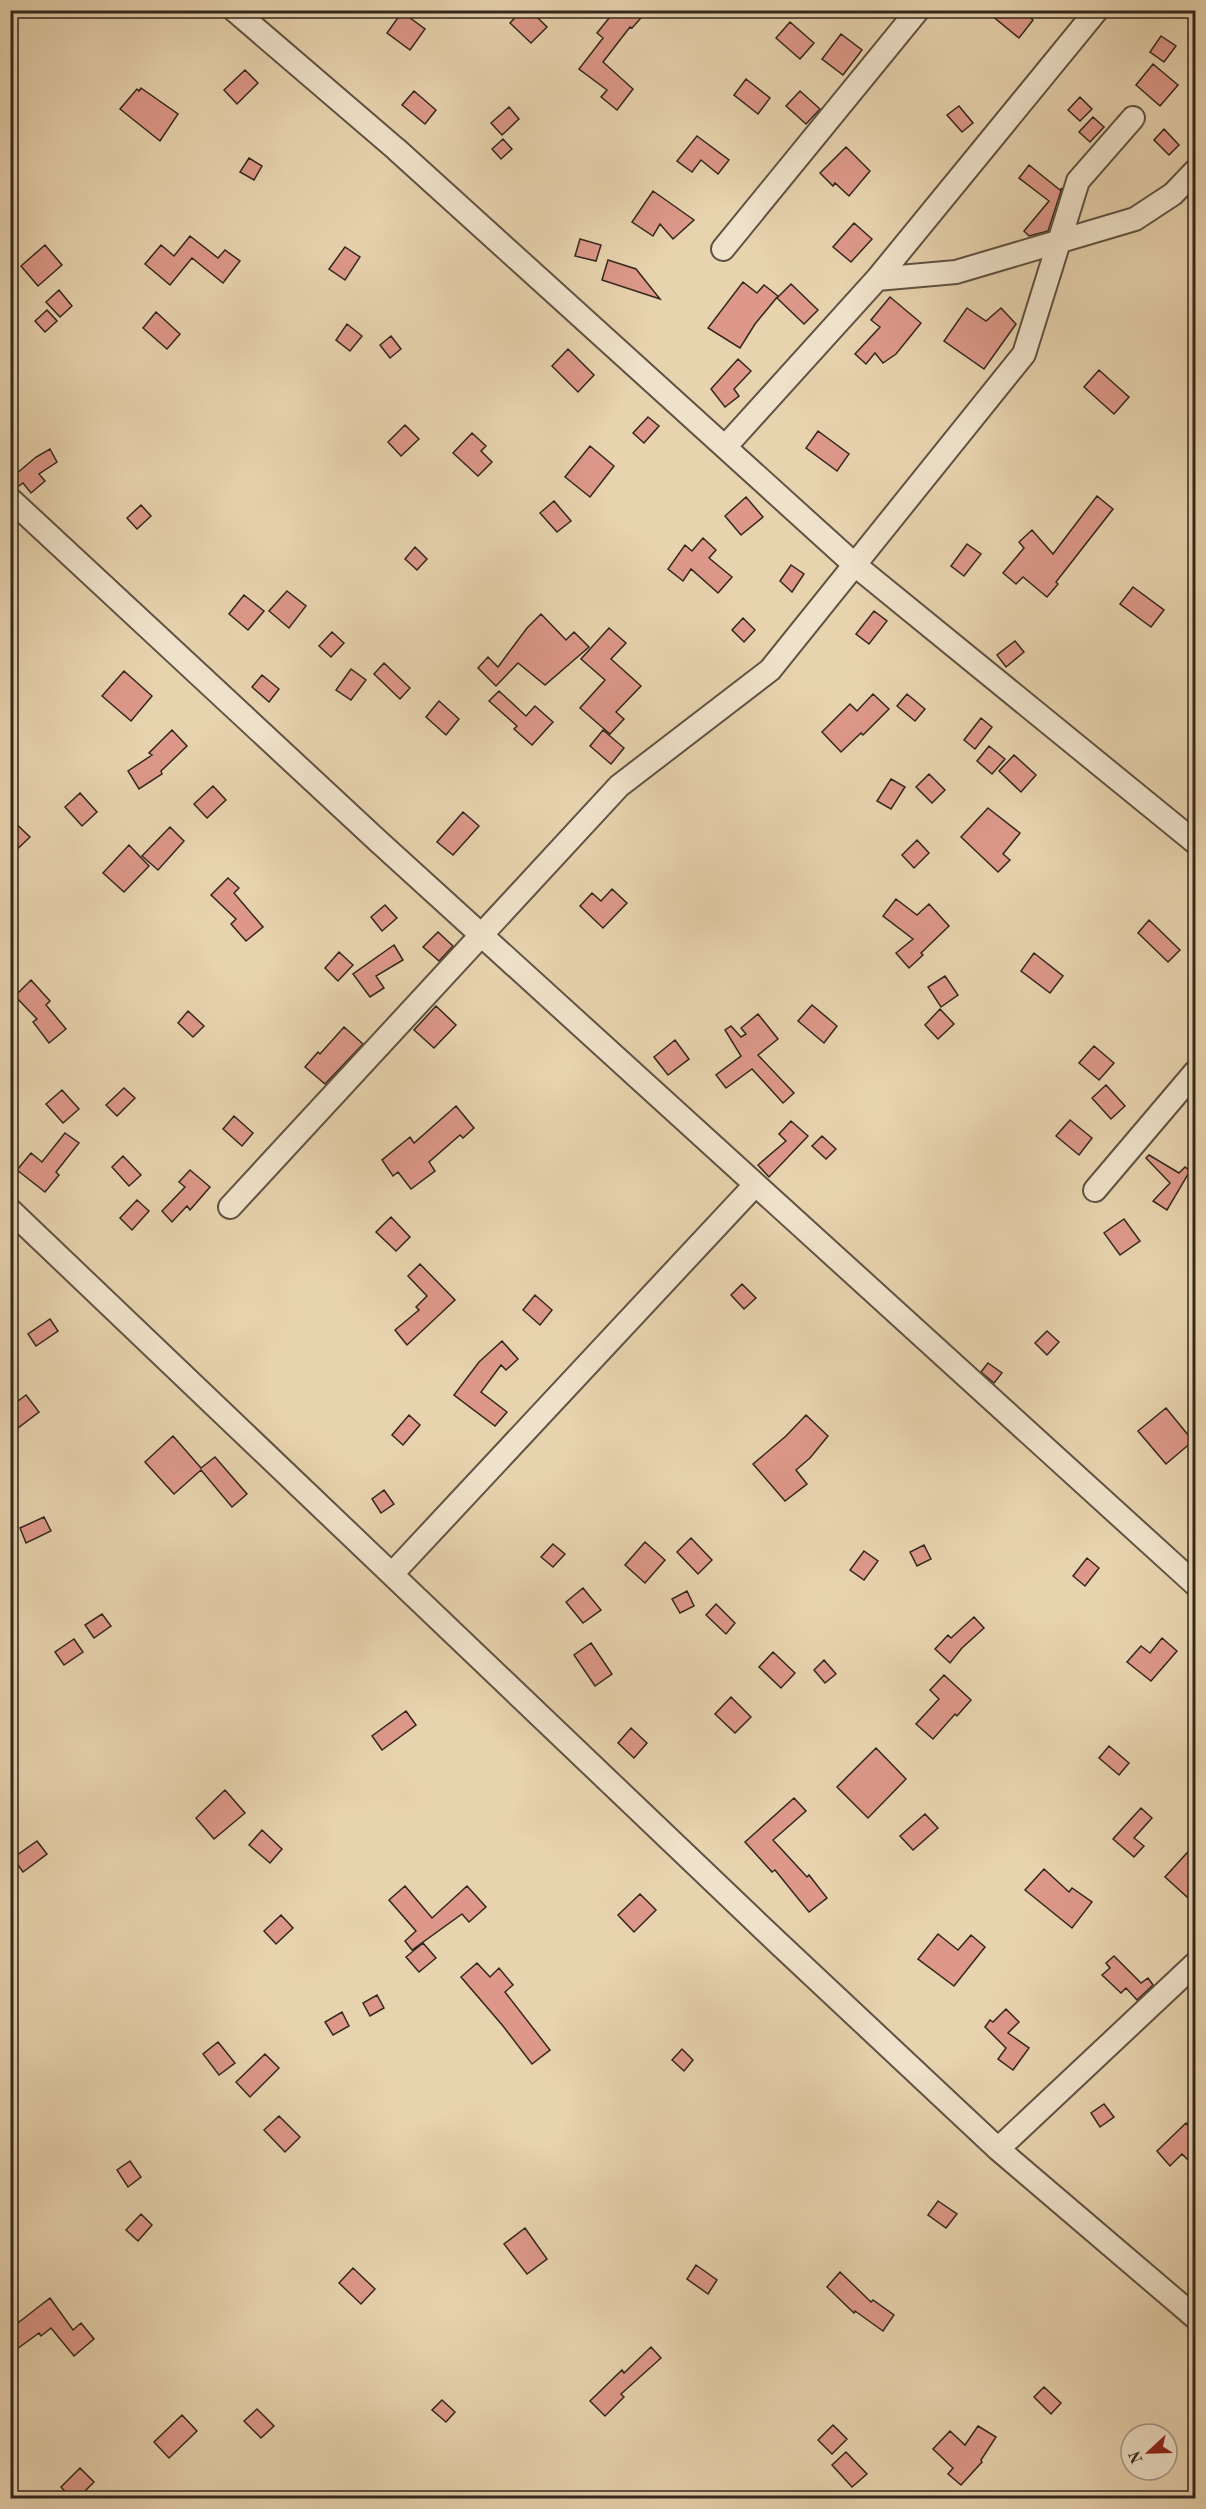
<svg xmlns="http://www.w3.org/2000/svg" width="1206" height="2509" viewBox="0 0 1206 2509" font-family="'Old Standard TT',serif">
<rect width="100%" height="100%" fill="#e7d3ae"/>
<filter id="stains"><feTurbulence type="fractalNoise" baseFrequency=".00333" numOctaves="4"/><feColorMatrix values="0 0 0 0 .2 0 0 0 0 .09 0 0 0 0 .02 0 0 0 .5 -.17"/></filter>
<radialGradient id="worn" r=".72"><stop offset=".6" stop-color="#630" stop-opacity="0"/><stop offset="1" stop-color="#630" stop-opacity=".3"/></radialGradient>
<!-- building -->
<path fill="#dd9889" stroke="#33271e" stroke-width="1.5" d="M522 10H530L547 27 531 43 510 23Z
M612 10H648L632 28 630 27 603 62 633 89 617 110 601 97 607 90 579 69 603 38 597 33 614 12Z
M985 10H1022L1033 20 1019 38Z
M402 12 425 29 410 50 387 33Z
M790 22 814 43 800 59 776 38Z
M841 34 862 50 843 75 822 59Z
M1161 36 1176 46 1164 62 1150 52Z
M1153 64 1178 85 1160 106 1136 85Z
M245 70 258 83 237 104 224 90Z
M746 79 770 98 758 114 734 95Z
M141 88 178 114 160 141 120 109 137 89 139 91Z
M414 91 436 110 425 124 402 105Z
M800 91 820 109 806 124 786 106Z
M1080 97 1092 109 1080 121 1068 110Z
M959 106 973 123 962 132 947 115Z
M509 107 519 119 502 135 491 123Z
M1093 117 1104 127 1090 142 1079 132Z
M1164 129 1179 145 1169 155 1154 140Z
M697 136 729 160 718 174 701 160 692 172 677 161Z
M503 139 512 149 501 159 492 149Z
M846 147 870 171 849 196 835 183 833 186 820 173Z
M249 158 262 166 254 180 240 172Z
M1029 165 1060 190 1062 188 1048 231 1029 236 1024 231 1049 201 1019 178Z
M653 191 694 220 673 239 660 224 653 236 632 222Z
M854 223 872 239 851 262 833 247Z
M190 236 218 258 225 250 240 261 223 283 192 258 170 285 145 264 161 245 174 256Z
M580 239 601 245 596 261 575 256Z
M45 245 62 265 38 286 21 266Z
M345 247 360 257 345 280 329 269Z
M608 260 636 269 660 299 602 280Z
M743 282 757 293 764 285 778 296 755 324 740 348 708 328Z
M791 284 818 310 804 324 777 298Z
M59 290 72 306 60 317 46 302Z
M890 297 921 323 896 354 883 363 875 353 866 364 855 354 880 327 871 320Z
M967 308 986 321 1001 308 1016 324 984 369 944 341Z
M47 310 57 321 45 332 35 321Z
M156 312 180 334 167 349 143 328Z
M347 324 362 336 350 351 336 340Z
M391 336 401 349 390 358 380 345Z
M568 349 594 375 578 392 552 366Z
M738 359 751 371 734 389 739 396 725 407 711 389Z
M1099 370 1129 397 1114 414 1084 387Z
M648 417 659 426 644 443 633 433Z
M405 425 419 439 401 456 388 442Z
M818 431 849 454 837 471 806 448Z
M472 433 486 446 481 451 492 462 478 476 453 453Z
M590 446 614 466 590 497 565 477Z
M50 449 57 462 39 474 45 481 31 493 23 483 16 488 10 486V479L36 457Z
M1097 496 1113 509 1056 582 1058 584 1047 597 1023 577 1016 584 1003 573 1024 548 1019 542 1032 530 1053 554Z
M746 497 763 517 741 535 725 516Z
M554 501 571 521 557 532 540 513Z
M141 505 151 516 137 529 127 518Z
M703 538 716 550 709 558 732 577 718 593 691 569 683 581 668 569 685 545 692 551Z
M967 544 981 554 964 576 951 566Z
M415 547 427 559 417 570 405 559Z
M791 565 804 574 792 592 780 581Z
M1133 587 1164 610 1151 627 1120 604Z
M287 591 306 606 289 628 269 611Z
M244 595 264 611 248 630 229 614Z
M874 611 887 621 869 644 856 634Z
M541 614 566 640 574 632 589 647 545 685 518 663 496 686 478 668 488 657 498 667 527 628Z
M743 618 755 630 744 642 732 630Z
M609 628 626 643 611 659 641 686 616 712 624 719 610 734 580 708 605 680 581 659Z
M332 632 344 643 331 657 319 646Z
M1015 641 1024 652 1006 667 997 655Z
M384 663 410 688 400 699 374 674Z
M351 669 366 680 351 700 336 690Z
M124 671 152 696 131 721 102 696Z
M262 675 279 689 269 702 252 687Z
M499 691 526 716 535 706 553 722 532 745 514 729 517 726 489 701Z
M873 694 889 709 863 735 861 733 841 752 822 732 850 704 857 711Z
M907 694 925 709 915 721 897 706Z
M439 701 459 719 446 735 426 717Z
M981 718 992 727 975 749 964 740Z
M172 730 187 746 161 771 162 774 139 789 128 771 152 755 149 753Z
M603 730 624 748 611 764 590 746Z
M989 746 1005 759 992 774 977 761Z
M1014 755 1036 775 1021 792 999 771Z
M929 774 945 790 932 803 916 787Z
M891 779 905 787 891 809 877 801Z
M213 786 226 800 207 818 194 804Z
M80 793 97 812 82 826 65 807Z
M988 808 1020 833 1003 854 1010 860 998 872 961 837Z
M463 812 479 826 453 855 437 842Z
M10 818 30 837 10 856Z
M170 827 184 841 158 870 142 856Z
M917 840 929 853 914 868 902 855Z
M129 845 149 866 124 892 103 873Z
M228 878 239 888 234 893 263 927 246 941 231 924 236 919 211 895Z
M612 889 627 903 603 928 580 906 592 893 601 901Z
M896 899 917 915 929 904 949 926 921 953 923 955 909 968 896 953 913 939 883 916Z
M385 905 397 918 382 931 371 917Z
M1149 920 1180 950 1168 962 1138 933Z
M438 932 453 946 439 961 423 947Z
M394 945 403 960 376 976 384 988 370 997 353 974Z
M339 952 353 965 338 981 325 968Z
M1034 953 1063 976 1050 993 1021 971Z
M945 976 958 995 941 1007 928 987Z
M31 980 50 1001 46 1005 66 1029 49 1043 33 1022 37 1019 15 996Z
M812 1005 837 1026 824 1043 798 1021Z
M436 1006 456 1025 434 1048 414 1030Z
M940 1009 954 1024 938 1039 925 1025Z
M188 1011 204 1026 193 1037 178 1023Z
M758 1014 778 1039 758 1055 794 1093 783 1103 752 1069 726 1088 716 1075 741 1056 725 1030 731 1026 741 1037 746 1034 741 1028Z
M344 1027 363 1044 325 1084 305 1067 318 1052 320 1054Z
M675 1040 689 1059 668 1075 654 1057Z
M1094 1046 1114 1063 1099 1080 1079 1063Z
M1106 1085 1125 1106 1111 1119 1092 1098Z
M124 1088 135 1098 117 1116 106 1105Z
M62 1090 79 1109 63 1123 46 1104Z
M456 1106 474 1128 463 1138 460 1135 429 1162 435 1171 411 1189 398 1172 393 1176 382 1160 410 1137 414 1143Z
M234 1116 253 1133 242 1146 223 1129Z
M1070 1120 1092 1138 1079 1155 1056 1136Z
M791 1121 808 1136 769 1177 758 1165 786 1141 779 1134Z
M65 1133 79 1143 56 1172 59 1175 45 1192 17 1170 31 1153 42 1162Z
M822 1136 836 1149 826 1159 812 1146Z
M1149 1155 1179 1173 1185 1167 1190 1171 1167 1210 1153 1201 1170 1183 1146 1158Z
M123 1156 141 1175 129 1186 112 1167Z
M190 1170 210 1187 190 1210 187 1206 172 1222 162 1211 185 1187 179 1182Z
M137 1200 149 1211 132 1230 120 1218Z
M391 1217 410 1237 396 1251 376 1232Z
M1124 1219 1140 1241 1120 1255 1104 1233Z
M420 1264 455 1300 407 1345 395 1330 419 1310 416 1307 427 1296 408 1276Z
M742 1284 756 1298 744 1309 731 1295Z
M535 1295 552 1310 540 1325 523 1310Z
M50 1319 58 1331 36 1346 28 1334Z
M1047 1331 1059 1342 1047 1355 1035 1343Z
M502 1341 518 1359 506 1370 501 1365 481 1392 507 1412 495 1426 454 1395 479 1362Z
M988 1363 1002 1373 994 1383 981 1372Z
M26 1395 39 1412 10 1434V1407Z
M1166 1408 1193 1441 1166 1464 1138 1431Z
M409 1415 420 1425 403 1445 392 1435Z
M806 1415 828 1436 810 1458 796 1470 807 1484 785 1501 753 1464 786 1436Z
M173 1436 201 1468 215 1457 247 1494 232 1507 201 1470 174 1494 145 1462Z
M384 1490 394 1504 381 1513 372 1499Z
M44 1517 51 1531 26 1543 20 1528Z
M691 1538 712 1560 698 1574 677 1552Z
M645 1542 665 1560 645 1583 625 1565Z
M553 1544 565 1554 553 1567 541 1557Z
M924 1545 931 1559 917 1566 910 1552Z
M864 1551 878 1561 864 1580 850 1570Z
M1087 1558 1099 1568 1085 1586 1073 1576Z
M583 1588 601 1610 583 1623 566 1602Z
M687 1591 694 1606 680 1613 672 1599Z
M716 1604 735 1623 726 1634 706 1615Z
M102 1614 111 1626 94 1638 85 1625Z
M974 1617 984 1628 962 1648 950 1663 935 1649 948 1635 951 1638Z
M1162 1638 1177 1651 1151 1681 1127 1662 1141 1646 1150 1653Z
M74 1639 83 1652 64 1665 55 1652Z
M591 1643 612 1674 595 1686 574 1655Z
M773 1652 795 1673 781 1688 759 1667Z
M824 1660 836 1674 825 1683 814 1670Z
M944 1675 971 1700 957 1716 955 1714 933 1739 916 1724 939 1699 930 1690Z
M731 1697 751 1717 735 1733 715 1714Z
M406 1711 416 1725 382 1750 372 1736Z
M631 1728 647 1743 634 1758 618 1743Z
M1109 1746 1129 1763 1119 1775 1099 1758Z
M876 1748 906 1779 868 1818 837 1787Z
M225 1790 245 1813 214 1839 196 1818Z
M794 1798 806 1811 773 1840 807 1877 809 1875 827 1898 809 1912 775 1870 772 1872 745 1842Z
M1141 1808 1152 1818 1134 1838 1144 1846 1134 1857 1113 1839Z
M925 1814 938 1828 913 1850 900 1836Z
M262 1830 282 1849 270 1863 249 1845Z
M37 1841 47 1854 23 1872 13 1858Z
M1196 1843V1905L1165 1877Z
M1044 1869 1069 1892 1072 1888 1092 1902 1072 1928 1025 1890Z
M405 1886 432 1918 467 1886 486 1907 469 1922 462 1914 412 1950 405 1941 416 1931 389 1900Z
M640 1894 656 1910 634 1932 618 1915Z
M281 1915 293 1928 276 1944 264 1931Z
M938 1934 958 1950 971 1935 985 1947 954 1986 918 1959Z
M423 1943 436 1958 419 1972 406 1957Z
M1114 1956 1141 1983 1148 1978 1153 1985 1137 2000 1126 1988 1121 1993 1102 1975 1110 1968 1106 1963Z
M477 1963 490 1977 499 1968 513 1985 505 1992 550 2050 532 2064 503 2026 461 1977Z
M377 1995 384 2008 370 2016 363 2003Z
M1006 2009 1019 2022 1008 2033 1029 2048 1013 2070 998 2059 1006 2048 985 2027 990 2020 993 2022Z
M342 2012 349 2026 333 2035 325 2022Z
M218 2042 235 2063 219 2075 203 2054Z
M682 2049 693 2060 684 2071 672 2060Z
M265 2054 279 2068 250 2097 236 2082Z
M1104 2104 1114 2117 1100 2127 1091 2113Z
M279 2116 300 2137 285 2152 264 2130Z
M1186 2123 1196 2133V2168L1182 2154 1170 2166 1157 2151Z
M130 2161 141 2177 128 2187 117 2170Z
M938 2201 957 2214 946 2228 928 2215Z
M141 2214 152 2225 138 2241 126 2230Z
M525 2228 547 2259 527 2274 504 2244Z
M696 2265 717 2280 708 2294 687 2279Z
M353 2268 375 2289 361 2304 339 2283Z
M840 2272 871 2302 873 2300 894 2315 883 2331 855 2311 854 2313 827 2287Z
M50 2298 73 2330 81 2323 94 2339 74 2356 51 2328 41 2336 39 2333 10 2354V2329Z
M651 2347 661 2358 621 2394 624 2397 605 2416 590 2401 622 2370 624 2373Z
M1044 2387 1061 2403 1051 2414 1034 2397Z
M442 2400 455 2412 446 2422 432 2410Z
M257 2409 274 2426 261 2438 244 2421Z
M182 2415 197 2431 169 2458 154 2442Z
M833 2425 847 2439 832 2454 818 2440Z
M978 2426 996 2437 981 2460 982 2462 961 2485 948 2474 953 2468 933 2449 950 2431 965 2445Z
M846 2452 867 2474 852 2487 832 2465Z
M80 2468 94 2482 77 2499H72L61 2487Z"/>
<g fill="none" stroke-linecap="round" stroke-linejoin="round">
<!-- minor casing -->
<g stroke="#605242" stroke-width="26">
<path id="minor" d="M234 10 396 149 855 565 1196 843
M723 249 918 10
M877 279 956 272 1135 219 1173 194 1196 170
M725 447 877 279 1097 10
M10 499 378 841 1196 1585
M1095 1190 1196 1071
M230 1207 619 786 770 670 1024 354 1078 181 1133 118
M10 1210 775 1940 998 2149 1196 2318
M392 1574 755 1185
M998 2149 1196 1963"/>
</g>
<!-- minor -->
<use href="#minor" stroke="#efe2ca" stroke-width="22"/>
</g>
<!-- margin -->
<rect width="1206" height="2509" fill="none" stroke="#e7d3ae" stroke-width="36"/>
<rect x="12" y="12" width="1182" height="2485" fill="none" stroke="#33271e" stroke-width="3"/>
<rect x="18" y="18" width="1170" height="2473" fill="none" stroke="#33271e" stroke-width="1.5"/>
<!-- north arrow -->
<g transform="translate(1149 2452) rotate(248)"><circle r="28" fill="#efe2ca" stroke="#a49785" stroke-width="1.5"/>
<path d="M0-4.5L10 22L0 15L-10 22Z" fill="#8f2418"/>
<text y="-9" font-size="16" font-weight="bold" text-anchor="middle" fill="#33271e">N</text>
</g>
<rect width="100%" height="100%" filter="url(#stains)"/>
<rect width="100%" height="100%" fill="url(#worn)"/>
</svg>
